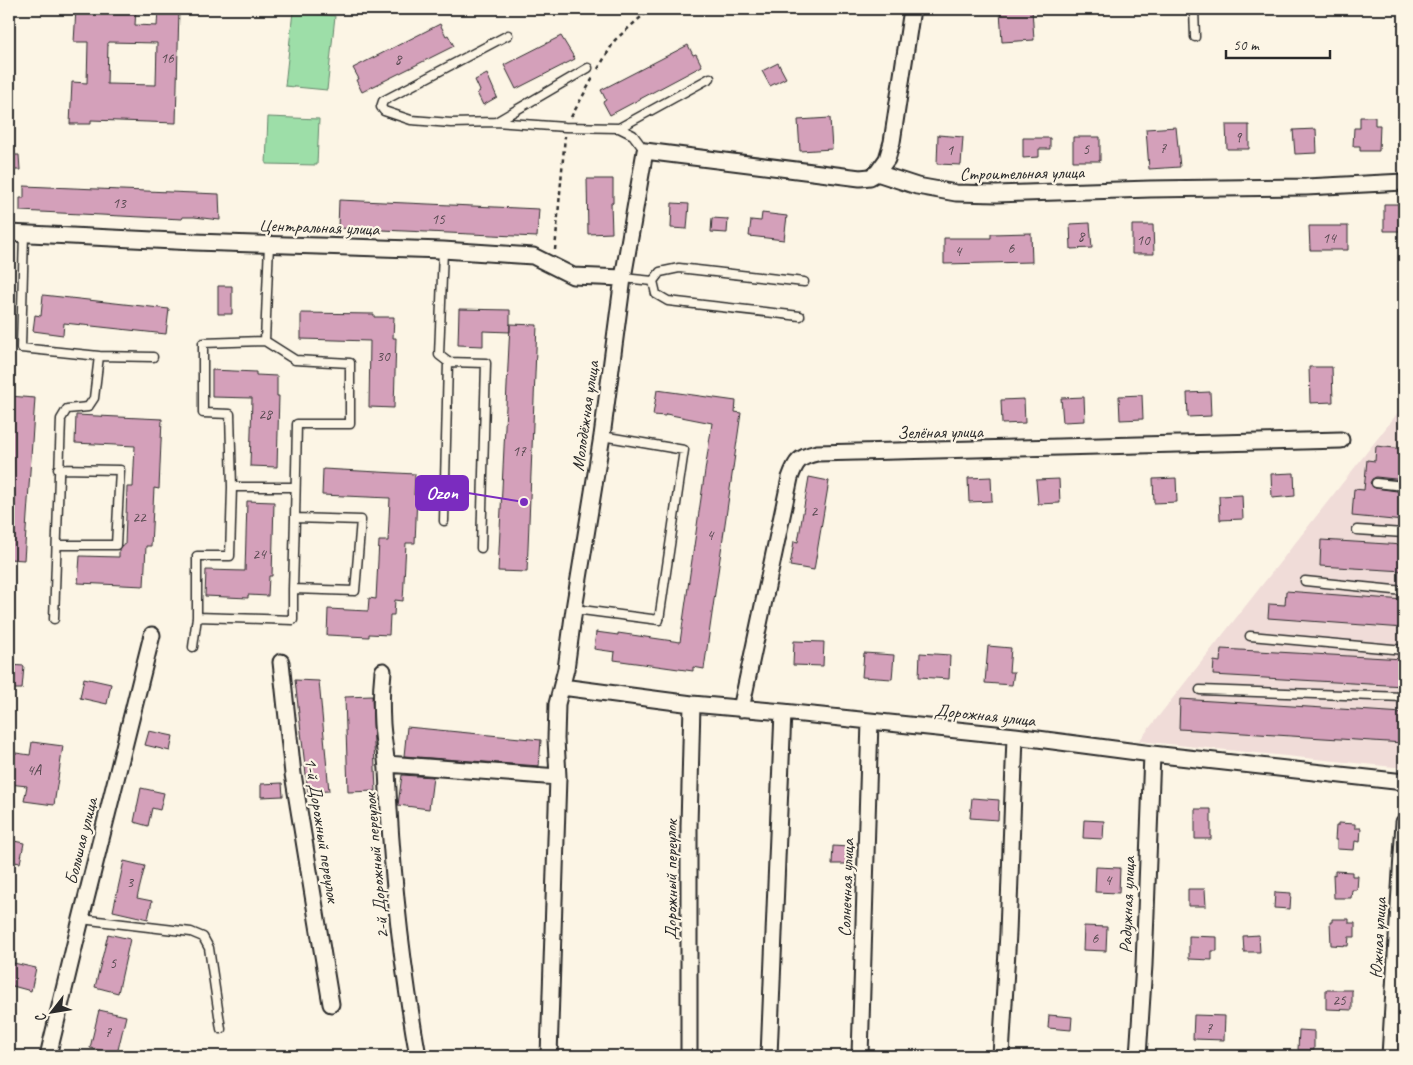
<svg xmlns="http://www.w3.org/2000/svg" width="1413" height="1065" viewBox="0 0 1413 1065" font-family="Caveat,sans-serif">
<rect width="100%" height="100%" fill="#fcf5e5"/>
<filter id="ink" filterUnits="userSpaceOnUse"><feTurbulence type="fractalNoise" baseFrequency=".02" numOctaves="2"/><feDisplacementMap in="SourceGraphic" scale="10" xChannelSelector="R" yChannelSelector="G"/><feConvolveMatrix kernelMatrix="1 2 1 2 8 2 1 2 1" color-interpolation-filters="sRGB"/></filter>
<g filter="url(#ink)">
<!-- built -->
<path fill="#f0dcd8" d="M1404 405V768L1139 741Z"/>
<!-- green -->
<path fill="#9ddea8" stroke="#64846a" d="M293 11 335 16 327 90 285 86Z
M268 117 319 119 317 165 266 164Z"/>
<!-- building -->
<path fill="#d4a0ba" stroke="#2b2b2b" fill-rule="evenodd" d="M76 9H136L135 25 157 26 158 9H179L176 123 91 120V124H70L72 82 87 83 88 42H74ZM108 42 157 43 156 85 107 84Z
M1032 9 1034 40 1002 42 1000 11Z
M440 24 446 36 448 35 454 46 362 92 356 80 359 79 353 68Z
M561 36 575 59 516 89 504 65Z
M688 45 693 55 696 54 702 66 610 115 603 102 606 100 601 90Z
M778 63 786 78 770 86 762 71Z
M487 74 497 97 483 105 477 93 480 91 475 80Z
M1360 117H1375V125H1380L1379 151H1360V146H1353L1354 128H1360Z
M830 118 832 149 800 151 798 120Z
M1226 125H1249V149H1227Z
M1176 127 1180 167 1149 169 1146 129Z
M1316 129 1317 153 1295 154 1293 130Z
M938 135 963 137 961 165 937 164Z
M1073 137H1100V161H1073Z
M1023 138H1050V149H1039V157L1023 158Z
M9 155H19L20 170H9Z
M587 179H613V203H611L612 233 588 234Z
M24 186 219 194 220 220 194 217H183L182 219 20 211V198H24Z
M339 200 539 209 537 237 338 228Z
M672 203 689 204 687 229 671 228Z
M1384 204H1404V231H1384Z
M762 213 787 216 784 240 749 236 751 220 761 221Z
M712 218 728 219 727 233 711 232Z
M1090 223 1092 248 1071 249 1070 224Z
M1132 225H1153L1154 254H1132Z
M1309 226H1348V250H1310Z
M1031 233 1032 262 944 264V238H991V234Z
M218 286H232V314H218Z
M43 295 169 309 166 334 64 323 63 335 33 331 35 315 41 316Z
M459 309 510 310V332L483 331V346L458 345Z
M301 313 374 314V317H394L393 338H396L394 408 369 407 370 341 301 339Z
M510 324 537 325 527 572 498 571Z
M1309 367H1332L1333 402 1310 403Z
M212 370 256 372V375L277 376V396H279L277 467 250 466 252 398 212 397Z
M657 390 736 401 735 412 741 413 704 669 693 667V671L614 660 615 652 594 649 596 632 618 635V633L680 642 712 423 666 414 665 416 653 415Z
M1210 392 1211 416 1188 417 1187 393Z
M1142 395 1143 419 1120 420 1119 396Z
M9 396 35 398 24 560 9 559Z
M1084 397 1085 421 1063 422 1061 398Z
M1024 399 1025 423 1002 424 1001 400Z
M76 415 162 419 159 489 154 488 151 546H146L144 586 78 583 80 556 119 557V549L122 545H125L127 487H133L135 446 75 443Z
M1376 446 1404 449V480L1376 477 1372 479 1370 483 1375 488 1404 492V521L1352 516 1354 489 1364 490 1367 460 1375 461Z
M323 469 415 474 414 495H417L415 543H406L403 601 395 600 394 615H390L389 635 369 634V637L327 635 328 609 368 611 369 598 376 599 379 541H388L390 498 322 495Z
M1294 473 1295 496 1272 498 1271 474Z
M809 477 829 481 814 570 790 566 794 541 798 542Z
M991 477 992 501 969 502 968 478Z
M1176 478 1177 502 1154 503 1153 479Z
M1059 479 1060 503 1038 504 1036 480Z
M1242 495 1243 519 1220 520 1219 496Z
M247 501 274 502 272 576H269L268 596 248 595V598L205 596 206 570 245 571Z
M1321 540 1404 545V571L1320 566Z
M1286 591 1404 600V628L1268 618 1269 604 1285 605Z
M794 641 824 642 823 666 793 665Z
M988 646 1011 648 1009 672H1014L1012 685 985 683Z
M1221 649 1404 659V686L1213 675 1214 661 1220 662Z
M864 653 894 655 892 679 862 677Z
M920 653 950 655 949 679 919 677Z
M9 665 24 666 22 689H9Z
M84 678 111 684 107 704 80 698Z
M295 680 319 681 329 791 308 792Z
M372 696 376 791 348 792 345 697Z
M1180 699 1404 713V743L1179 729Z
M407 727 541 740 539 766 404 756Z
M149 731 173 736 170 751 145 745Z
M32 742 63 746 54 805 24 801 27 786 9 784V752L30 755Z
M402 775 433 777 429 809 398 805Z
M282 783 283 796 261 797V784Z
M141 788 164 793 160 810 152 808 148 826 134 822Z
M972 798 999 800 998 820 970 818Z
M1195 809H1211V839H1195Z
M1084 820 1104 821 1103 839 1083 838Z
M1338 823 1355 824V828H1361L1360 842 1355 841 1354 850 1337 849V840H1335L1336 826H1338Z
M9 840 24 843 20 863 9 861Z
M833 846 849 847 848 864H832Z
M124 861 145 866 137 898 152 901 148 919 113 911Z
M1096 867 1120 868 1119 893 1095 892Z
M1335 871 1352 872V876H1358L1357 890H1352L1351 898H1334L1333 874 1335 875Z
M1188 889H1205L1206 906H1188Z
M1275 892 1291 893 1290 909 1274 908Z
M1332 919H1349V923H1355V937H1349L1348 946 1331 945 1330 922H1332Z
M1084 926 1107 927 1106 951 1083 950Z
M108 934 130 939 118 993 95 987Z
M1259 935 1260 952H1244L1243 936Z
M1189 936 1217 937V951H1212V960L1189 959Z
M9 962 36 968 31 991 9 985Z
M1326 990H1352V1010L1326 1009Z
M99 1010 126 1016 117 1054 90 1048Z
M1049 1015 1072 1017 1071 1030 1048 1028Z
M1194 1015 1225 1016 1224 1040 1193 1039Z
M1299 1030 1314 1031V1050H1298Z"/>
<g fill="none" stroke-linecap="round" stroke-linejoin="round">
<!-- service casing -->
<g stroke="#2b2b2b" stroke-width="11">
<path id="service" d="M1194 9 1195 37
M508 35 383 101 381 107 384 111 411 120 451 123 496 122 565 127 619 128 633 135 645 151
M496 122 588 68
M619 128 710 78
M24 233 21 348 99 356 94 398 88 407 67 409 61 419 54 619
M269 244 265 341 295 360 350 363V424H297L295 518
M443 250 439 355 448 362 486 363 481 548
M623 278 653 281 660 272 679 268 804 282
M653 281 656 294 668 301 800 316
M99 356 153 357
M1376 483 1404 486
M232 487 230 414 203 413V343L265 341
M444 521 448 362
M1357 530 1404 533
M58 545H116L120 470 58 469
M1305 581 1404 591
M574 609 659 620 684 450 602 436
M197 617 293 620V589L355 591 361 520 295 518 293 589
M1250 636 1404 650
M193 647 197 617V556H230L232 487H295
M1200 690 1404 697
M81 919 191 932 203 937 209 948 221 1029"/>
</g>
<!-- minor casing -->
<g stroke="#2b2b2b" stroke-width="19">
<path id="minor" d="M877 173 887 159 892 142 912 9
M9 233 195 242 443 250 533 256 573 276 623 278
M281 662 293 774 331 1004
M383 671C381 689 381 706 382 724 383 739 386 754 387 770 391 866 401 962 418 1056
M562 687 692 704 783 712 1015 736 1152 754 1404 782
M741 709 790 478C796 461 799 457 817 453L1341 440
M387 764 558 777
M48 1056 81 919 152 635
M549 1056 558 777 556 739 557 704 566 669 574 609 602 436 623 278 645 151 860 178 870 177 877 173 917 186 956 193 997 194 1150 189 1306 187 1404 182
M689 1056V826L692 704
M769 1056 783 712
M860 1056 870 721
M1001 1056 1008 933 1015 736
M1138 1056 1144 965 1152 754
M1390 1056 1404 822"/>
</g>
<!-- path -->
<path stroke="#2b2b2b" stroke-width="2.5" stroke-dasharray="4 4" stroke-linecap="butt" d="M598 69 615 40 650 9
M571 117 594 76
M555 250 565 136"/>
<!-- service -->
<use href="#service" stroke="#fcf5e5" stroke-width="8"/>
<!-- minor -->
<use href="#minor" stroke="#fcf5e5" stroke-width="15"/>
</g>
</g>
<g text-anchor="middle" stroke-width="4.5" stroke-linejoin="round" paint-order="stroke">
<!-- number labels -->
<g font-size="15" fill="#55484f">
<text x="167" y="63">16</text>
<text x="398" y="64">8</text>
<text x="1238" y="142">9</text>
<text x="1163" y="153">7</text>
<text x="1086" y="154">5</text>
<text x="950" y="155">1</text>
<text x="119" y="208">13</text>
<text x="438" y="224">15</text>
<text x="1081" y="241">8</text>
<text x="1329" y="243">14</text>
<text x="1143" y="245">10</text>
<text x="1011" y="253">6</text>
<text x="958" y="256">4</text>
<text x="383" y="361">30</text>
<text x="265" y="419">28</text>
<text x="519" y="456">17</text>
<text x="814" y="516">2</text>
<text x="139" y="522">22</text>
<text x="710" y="540">4</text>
<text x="259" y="559">24</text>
<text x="34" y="775">4А</text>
<text x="1108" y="885">4</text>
<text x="130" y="887">3</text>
<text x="1095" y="943">6</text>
<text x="113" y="968">5</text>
<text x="1339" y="1005">25</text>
<text x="1209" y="1033">7</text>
<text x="108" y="1037">7</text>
</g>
<!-- street labels -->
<g font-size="18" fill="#2b2b2b" stroke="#fcf5e5">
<text transform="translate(1022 173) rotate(-1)" y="6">Строительная улица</text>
<text transform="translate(319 227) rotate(2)" y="6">Центральная улица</text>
<text transform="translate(585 416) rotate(-82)" y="6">Молодёжная улица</text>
<text transform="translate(940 432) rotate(-1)" y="6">Зелёная улица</text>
<text transform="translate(985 715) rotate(6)" y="6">Дорожная улица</text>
<text transform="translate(322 830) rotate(81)" y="6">1-й Дорожный переулок</text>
<text transform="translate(81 841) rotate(-76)" y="6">Большая улица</text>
<text transform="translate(376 866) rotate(-95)" y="6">2-й Дорожный переулок</text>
<text transform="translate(671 880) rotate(-90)" y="6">Дорожный переулок</text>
<text transform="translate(846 888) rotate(-88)" y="6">Солнечная улица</text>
<text transform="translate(1127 905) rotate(-88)" y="6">Радужная улица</text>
<text transform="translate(1378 938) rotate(-87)" y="6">Южная улица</text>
</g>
</g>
<!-- callouts -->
<path fill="none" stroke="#7b2cbf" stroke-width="2" d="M524 502L468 493"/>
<circle fill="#7b2cbf" stroke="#fcf5e5" stroke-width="2" cx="524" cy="502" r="5"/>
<rect fill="#7b2cbf" stroke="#7b2cbf" stroke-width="2" x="416" y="476" width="52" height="34" rx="5"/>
<g font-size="19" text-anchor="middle" font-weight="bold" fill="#fff">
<text x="442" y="499">Ozon</text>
</g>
<!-- margin -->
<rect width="1413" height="1065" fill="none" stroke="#fcf5e5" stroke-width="30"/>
<rect x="15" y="15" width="1383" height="1035" fill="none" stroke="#2b2b2b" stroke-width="2" filter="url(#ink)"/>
<!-- north arrow -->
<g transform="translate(52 1012) rotate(239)" stroke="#fcf5e5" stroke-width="4" paint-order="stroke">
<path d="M0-4L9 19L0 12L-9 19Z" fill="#2b2b2b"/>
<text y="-8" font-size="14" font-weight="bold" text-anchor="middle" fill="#2b2b2b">С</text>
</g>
<!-- scale -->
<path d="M1226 50v8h104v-8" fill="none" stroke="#2b2b2b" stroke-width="2.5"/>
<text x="1233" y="50" font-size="15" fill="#2b2b2b" stroke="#fcf5e5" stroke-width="4" paint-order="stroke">50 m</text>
</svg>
